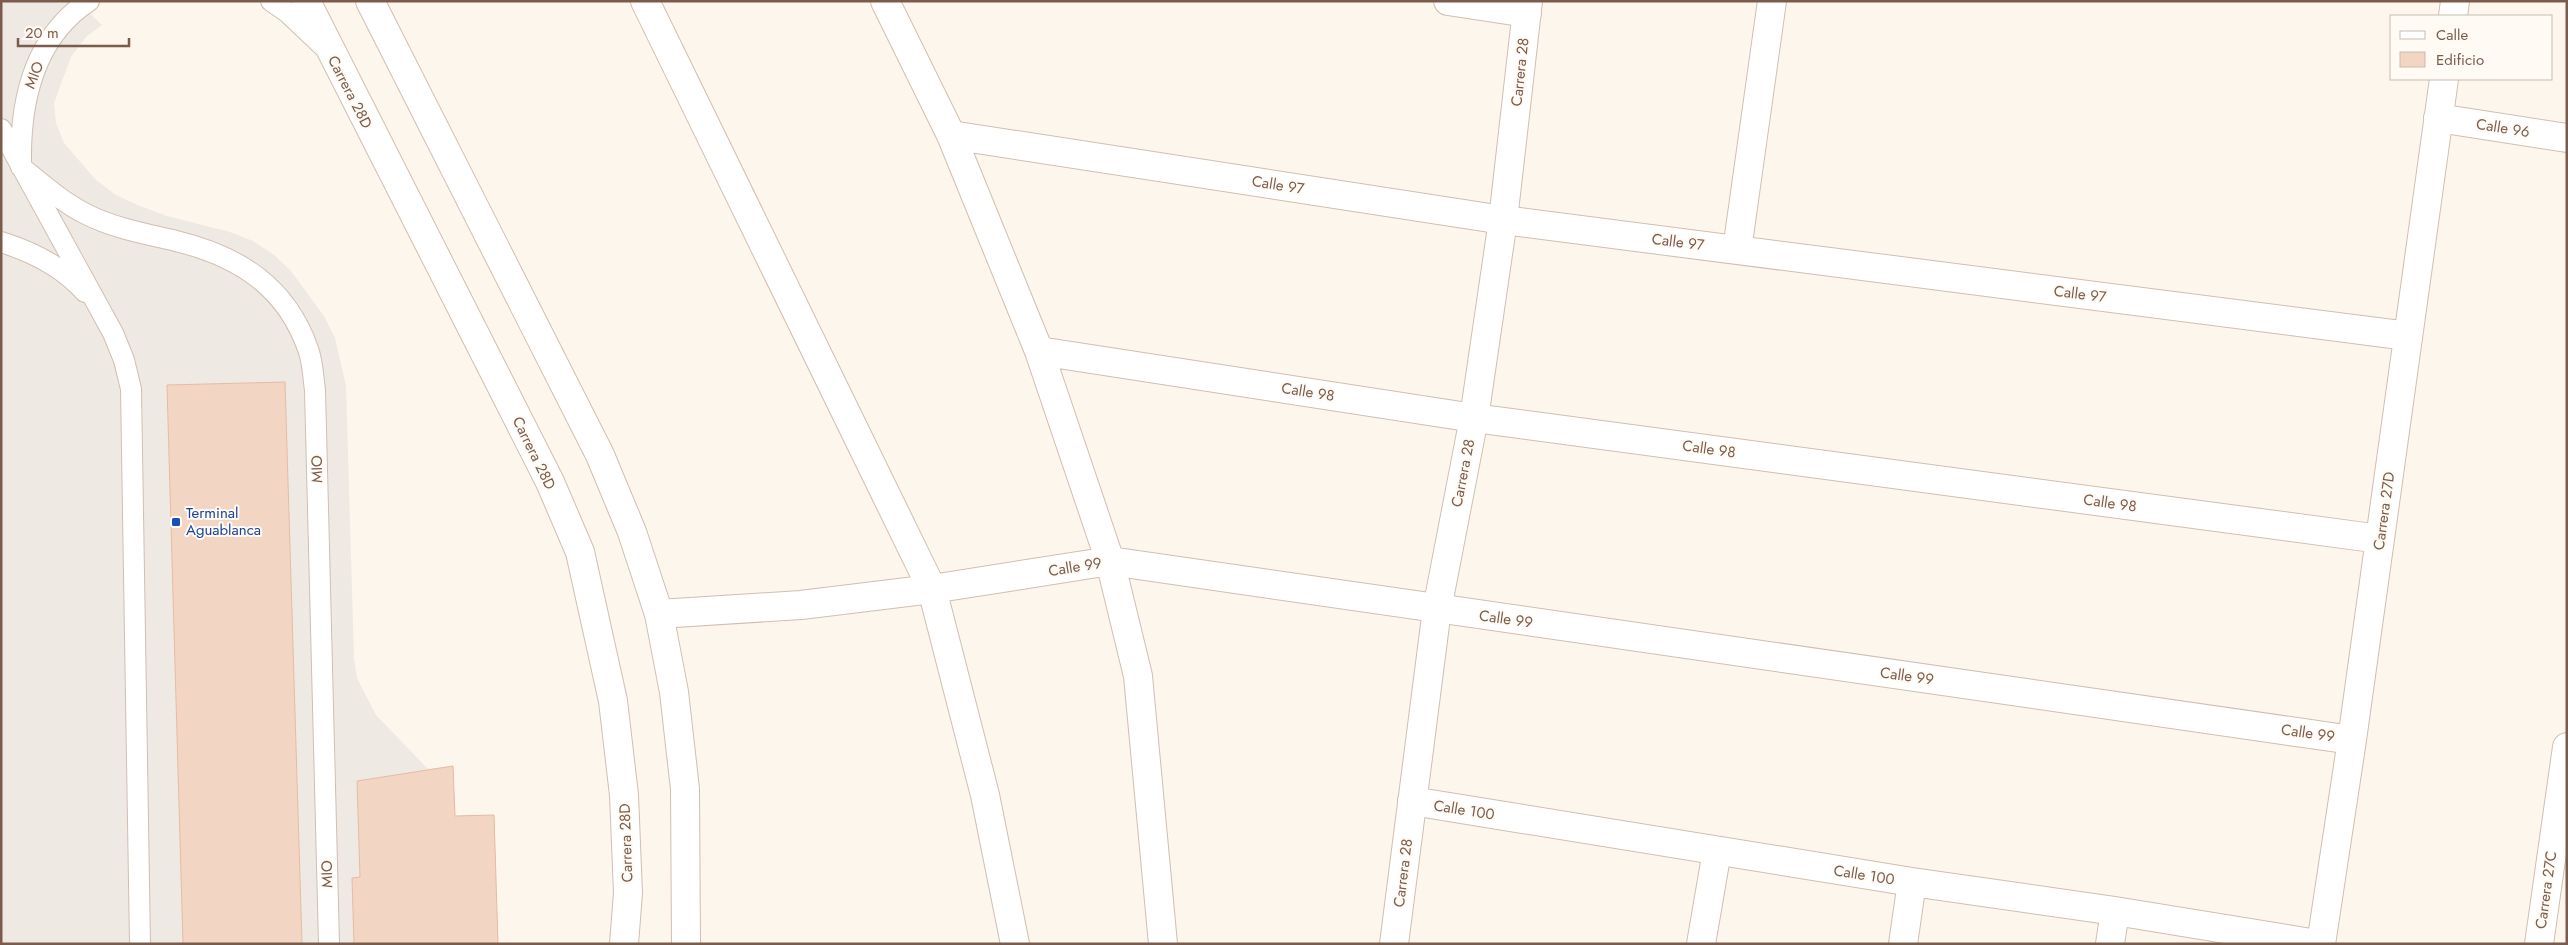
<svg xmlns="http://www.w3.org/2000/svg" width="2568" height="945" viewBox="0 0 2568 945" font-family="Jost,sans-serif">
<rect width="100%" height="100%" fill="#fdf6ec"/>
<!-- industrial -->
<path fill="#efe9e4" d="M1 1H77L102 25 86 37 71 57 54 103 56 123 64 143 96 180 116 195 140 206 167 216 230 232 253 241 273 254 291 271 324 316 335 338 346 386 354 658 357 678 376 715 428 769 453 766 455 816 494 815 498 944H1Z"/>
<!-- building -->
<path fill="#f3d5c3" stroke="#e6bba3" d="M285 382 302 944H183L167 385Z
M453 766 455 816 494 815 498 944H354L352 878 360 877 357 781Z"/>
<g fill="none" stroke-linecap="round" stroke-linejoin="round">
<!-- service casing -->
<g stroke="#d1beb0" stroke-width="22">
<path id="service" d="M271 1 287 12 324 47
M1 129 113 333 124 360 131 389 140 944
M21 163C20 102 34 37 89 1
M21 167C41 183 62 202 86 214 113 228 146 234 176 241 238 256 286 286 308 349 313 362 313 377 315 390L329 944
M1 242C33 252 63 267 85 292"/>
</g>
<!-- minor casing -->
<g stroke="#d1beb0" stroke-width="30">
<path id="minor" d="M645 1 932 589 985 795 1015 944
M885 1 951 135 1039 351 1110 561 1138 676 1163 944
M1448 1 1527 13
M2453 16 2455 1
M2438 118 2567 138
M951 135 1503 220 2408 336
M1737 250 1772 1
M1039 351 1474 418 2380 539
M659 614 801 605 932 589 1110 561 2352 740
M1412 801 1912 882 2115 911 2317 944
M1701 944 1717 851
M1903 944 1912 882
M2110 944 2115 911
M2321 944 2352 740 2444 79
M2539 944 2567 747"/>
</g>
<!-- tertiary casing -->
<g stroke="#d1beb0" stroke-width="30">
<path id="tertiary" d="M306 1 550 482 580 552 613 701 624 795 628 893 624 944
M370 1 600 455 632 532 659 614 674 692 685 789 686 944
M1394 944 1437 609 1474 418 1503 220 1528 1"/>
</g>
<!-- service -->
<use href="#service" stroke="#fff" stroke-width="20"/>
<!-- minor -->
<use href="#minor" stroke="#fff" stroke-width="28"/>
<!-- tertiary -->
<use href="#tertiary" stroke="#fff" stroke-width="28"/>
</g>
<!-- markers -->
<rect fill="#1a4fb4" stroke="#fffaf3" stroke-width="2" x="171" y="517" width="10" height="10" rx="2.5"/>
<g text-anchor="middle" stroke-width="4" stroke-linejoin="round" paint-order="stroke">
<!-- street labels -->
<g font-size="15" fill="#7a5c4d" stroke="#fffaf3">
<text transform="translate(1520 72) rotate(-84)" y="5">Carrera 28</text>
<text transform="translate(34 75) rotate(-69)" y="5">MIO</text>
<text transform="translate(350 92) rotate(63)" y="5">Carrera 28D</text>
<text transform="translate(2503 128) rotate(9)" y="5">Calle 96</text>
<text transform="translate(1278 185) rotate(9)" y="5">Calle 97</text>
<text transform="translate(1678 242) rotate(7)" y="5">Calle 97</text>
<text transform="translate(2080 294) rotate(7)" y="5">Calle 97</text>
<text transform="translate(1308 392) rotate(9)" y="5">Calle 98</text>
<text transform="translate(1709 449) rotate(8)" y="5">Calle 98</text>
<text transform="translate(534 453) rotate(64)" y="5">Carrera 28D</text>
<text transform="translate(317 469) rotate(-91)" y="5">MIO</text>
<text transform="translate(1463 473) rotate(-79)" y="5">Carrera 28</text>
<text transform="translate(2110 503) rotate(8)" y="5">Calle 98</text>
<text transform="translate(2384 511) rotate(-82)" y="5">Carrera 27D</text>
<text transform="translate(1075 567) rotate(-9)" y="5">Calle 99</text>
<text transform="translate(1506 619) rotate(8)" y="5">Calle 99</text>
<text transform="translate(1907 676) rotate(8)" y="5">Calle 99</text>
<text transform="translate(2308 733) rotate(8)" y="5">Calle 99</text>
<text transform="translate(1464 810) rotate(9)" y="5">Calle 100</text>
<text transform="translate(626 843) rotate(-92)" y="5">Carrera 28D</text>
<text transform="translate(1403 873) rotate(-83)" y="5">Carrera 28</text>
<text transform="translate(327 874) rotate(-91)" y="5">MIO</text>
<text transform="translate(1864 875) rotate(9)" y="5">Calle 100</text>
<text transform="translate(2546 890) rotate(-82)" y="5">Carrera 27C</text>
</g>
<!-- transit labels -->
<g font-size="15" fill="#164399" stroke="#fffaf3" text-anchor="start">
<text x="186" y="518">Terminal<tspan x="186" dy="17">Aguablanca</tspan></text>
</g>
</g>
<!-- border -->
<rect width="2568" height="945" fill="none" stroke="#7a5c4d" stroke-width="5"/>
<!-- legend -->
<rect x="2390" y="15" width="162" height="65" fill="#fffaf3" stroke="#cabbb1"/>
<rect x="2400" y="31" width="25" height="8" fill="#ffffff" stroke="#cabbb1"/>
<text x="2436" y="40" font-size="15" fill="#7a5c4d">Calle</text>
<rect x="2400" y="52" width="25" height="15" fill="#f3d5c3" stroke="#cabbb1"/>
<text x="2436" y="65" font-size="15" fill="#7a5c4d">Edificio</text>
<!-- scale -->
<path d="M18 38v8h111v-8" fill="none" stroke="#7a5c4d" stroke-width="2.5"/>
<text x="25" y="38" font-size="15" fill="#7a5c4d" stroke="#fffaf3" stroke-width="4" paint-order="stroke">20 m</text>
</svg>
